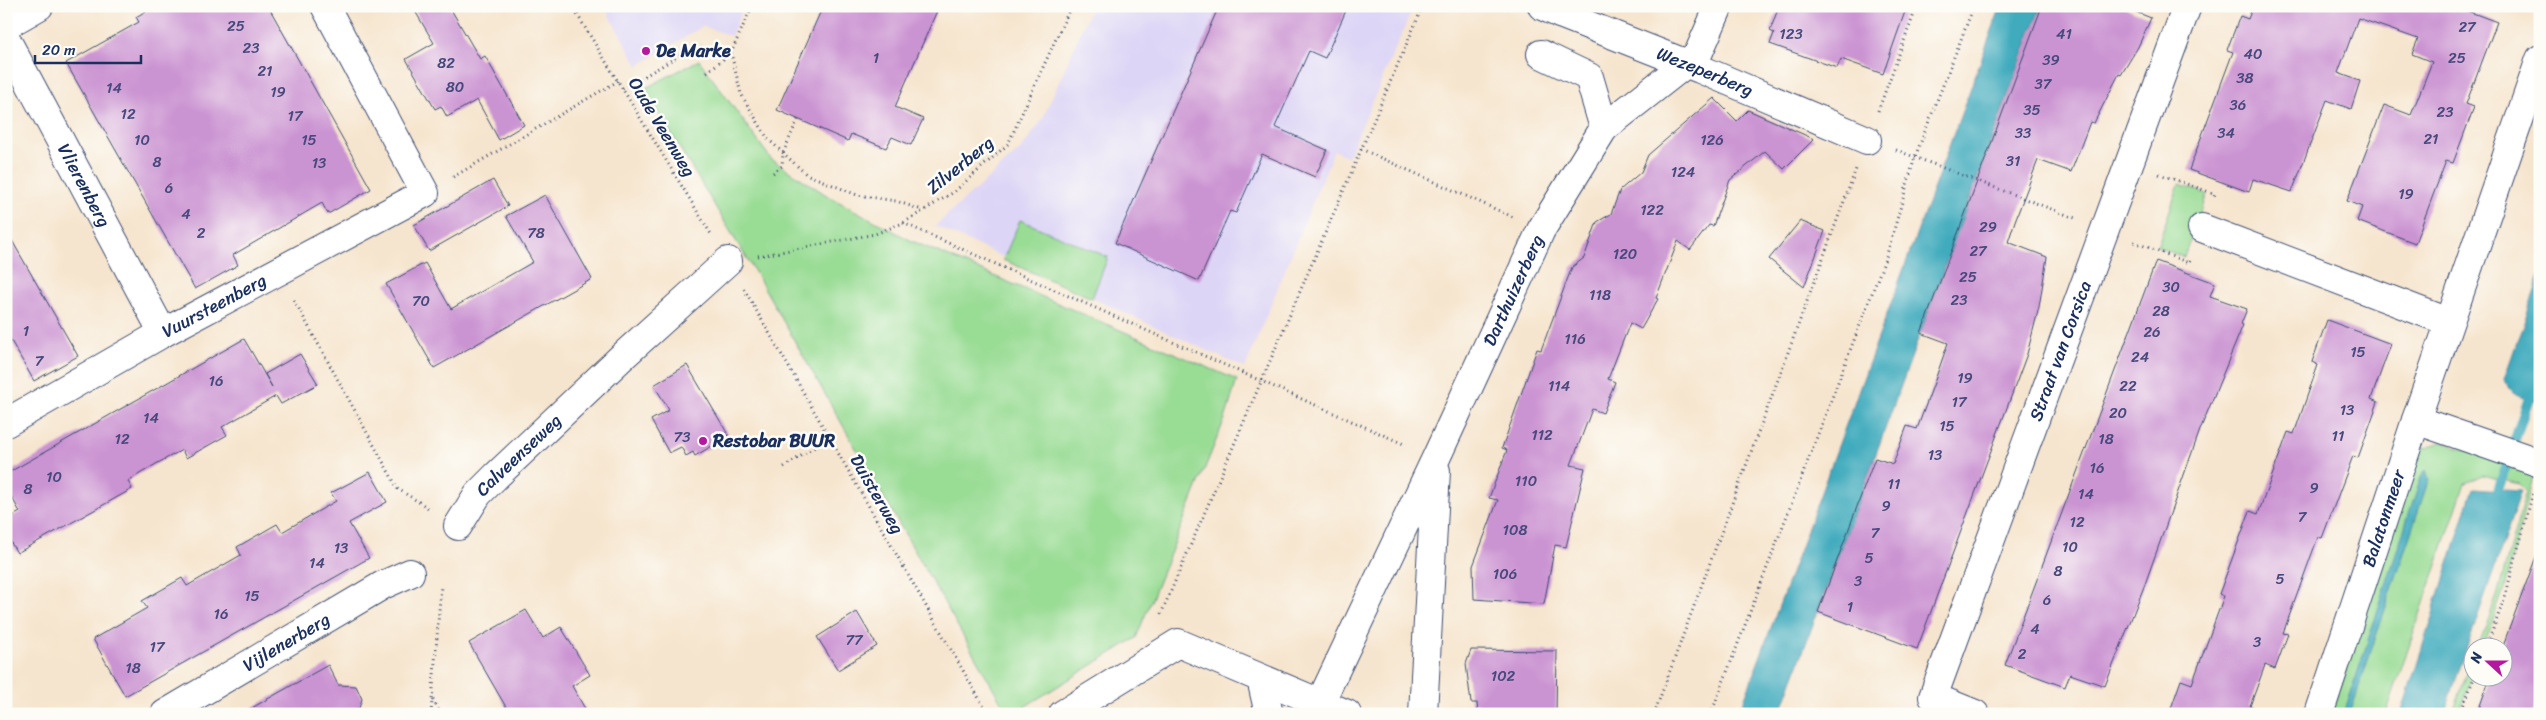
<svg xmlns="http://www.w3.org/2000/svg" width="2546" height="720" viewBox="0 0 2546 720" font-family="Sriracha,sans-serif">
<rect width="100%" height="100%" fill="#fdfcf7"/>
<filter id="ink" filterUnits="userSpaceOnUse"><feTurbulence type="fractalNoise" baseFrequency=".02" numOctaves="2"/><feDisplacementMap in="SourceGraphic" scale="10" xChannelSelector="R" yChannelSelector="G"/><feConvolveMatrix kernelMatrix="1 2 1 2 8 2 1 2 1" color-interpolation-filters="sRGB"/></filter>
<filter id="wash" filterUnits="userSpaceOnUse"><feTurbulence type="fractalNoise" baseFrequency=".0096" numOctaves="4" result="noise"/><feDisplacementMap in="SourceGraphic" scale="20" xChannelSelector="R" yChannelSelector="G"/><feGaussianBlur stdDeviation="1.12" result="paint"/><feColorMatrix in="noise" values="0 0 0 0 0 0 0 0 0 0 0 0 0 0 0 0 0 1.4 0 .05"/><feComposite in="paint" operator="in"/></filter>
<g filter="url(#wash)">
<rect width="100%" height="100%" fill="#f6e5ce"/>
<!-- built -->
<path fill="#ddd5f6" d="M604 6H744L731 36 703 26 638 66Z
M1092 6H1414L1348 157 1334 150 1245 368 935 226 1022 148 1042 120Z"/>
<!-- green -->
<path fill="#99dc94" stroke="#5a8679" d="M699 60 771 159 828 196 912 241 1237 380 1226 416 1136 638 1013 714H1008L758 277 644 89Z
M2179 184 2207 194 2184 257 2157 247Z
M1020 220 1108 257 1092 298 1003 260Z
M2443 442 2534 473 2504 589 2483 647H2478L2497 596 2526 491 2519 484 2482 475 2465 483 2386 714H2332L2413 463 2423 448Z
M2473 658V672L2458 714H2452Z"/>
<!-- water -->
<path fill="#3fabbd" stroke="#2d6d8e" d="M2001 6H2041L1780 714H1739Z
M2540 276V401C2523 399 2509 396 2504 379Z
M2426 470 2429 479 2350 714H2344L2421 477Z
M2473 488 2521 491 2444 714H2401Z"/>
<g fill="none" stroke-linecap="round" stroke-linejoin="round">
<!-- stream -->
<path stroke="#3fabbd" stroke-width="10" d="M2494 502 2540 365"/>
</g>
<g id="blocks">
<!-- building -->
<path fill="#ca93d2" d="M154 6H268L371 189 328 214 322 203 233 255 238 265 195 289 66 63 139 22 136 17Z
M412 6H449L480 59 485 56 524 125 499 140 477 100 447 117 441 106 435 109 406 59 434 43Z
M823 6H939L895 107 923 119 911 145 892 137 886 148 851 134 848 141 777 110Z
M1219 6H1348L1325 58 1309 51 1275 127 1327 150 1315 177 1262 154 1236 213 1230 211 1199 281 1115 243Z
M1779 6H1907L1883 74 1841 59 1837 68 1770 44 1774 33 1770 31Z
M2042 6H2121L2151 18 2138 47 2121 75 2119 74 2094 123 2090 122 2071 172 2038 160 2015 221 2008 242 2047 257 2039 307 2027 354 1917 649 1818 612 1875 458 1893 464 1907 426 1917 429 1935 380 1948 343 1921 333Z
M2253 6H2454L2497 22 2466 104 2474 107 2464 134 2453 163 2446 161 2415 243 2357 221 2362 207 2347 201 2384 105 2411 115 2432 62 2412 54 2418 39 2358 18 2338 73 2360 81 2351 109 2327 100 2292 192 2253 179 2249 192 2189 170 2233 52 2227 50 2240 16 2248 19Z
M1714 98 1737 121 1748 110 1814 139 1784 169 1765 151 1730 180 1713 226 1709 225 1690 250 1678 241 1656 298 1658 299 1641 329 1630 323 1608 379 1615 382 1603 413 1592 409 1571 465 1585 468 1566 547 1555 545 1544 604 1474 599 1473 566 1498 500 1489 498 1507 450 1502 448 1537 349 1541 350 1572 267 1584 258 1597 222 1611 214 1620 190 1641 172 1648 155Z
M493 180 508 206 429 251 414 225Z
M545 195 592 279 434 368 386 284 425 263 451 309 533 262 506 216Z
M1800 221 1825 231 1804 287 1769 259Z
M6 230 78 356 34 381 6 332Z
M2156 261 2215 283 2210 296 2247 309 2241 324 2243 325 2200 430 2145 584 2105 686 2070 674 2065 687 2005 665Z
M2327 320 2391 344 2371 399 2378 402 2358 458 2353 456 2322 538 2318 537 2283 633 2288 634 2275 669 2265 665 2250 706 2263 711V714H2169L2181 680 2192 684 2224 596 2219 594 2245 524 2250 511 2258 514 2288 432 2294 434 2318 365 2312 362Z
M244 339 272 387 265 374 300 354 318 384 281 404 276 396 222 427 227 435 186 458 182 450 156 464 128 481 132 489 17 553 6 534V520L20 512 6 487V474Z
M687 365 729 436 695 456 693 452 686 456 681 447 669 453 651 420 669 410 654 385Z
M370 472 387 502 349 523 369 558 125 696 93 639 147 608 142 601 182 578 187 586 241 555 237 547 277 524 282 532 336 501 331 493Z
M2537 554H2540V693L2532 714H2477L2490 678H2504V648H2502Z
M526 610 543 638 561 627 590 675 572 686 588 714H510L469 643Z
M857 612 877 646 838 670 817 637Z
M1471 650 1557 651 1556 714H1478L1477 703H1471L1466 664Z
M328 665 338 685 356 686 362 699 359 708 351 714H241Z"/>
</g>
</g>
<g filter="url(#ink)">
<use href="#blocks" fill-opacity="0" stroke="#3c4a6f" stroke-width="1"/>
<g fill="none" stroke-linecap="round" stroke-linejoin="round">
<!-- pedestrian casing -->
<g stroke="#3c4a6f" stroke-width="30">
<path id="pedestrian" d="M1542 6 1560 14"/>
</g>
<!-- minor casing -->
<g stroke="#3c4a6f" stroke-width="30">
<g id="minor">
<path id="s1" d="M1560 14 1700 69 1867 140"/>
<path d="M6 25 39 6"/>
<path id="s2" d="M6 39 163 333"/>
<path d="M1604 128 1698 54 1719 6"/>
<path d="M2202 228 2449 322"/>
<path d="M2416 420 2540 463"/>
<path id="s3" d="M6 423 163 333 425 193 325 6"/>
<path id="s4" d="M458 526 478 494 496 476 623 356 728 261"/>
<path d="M1261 679 1269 714"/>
<path d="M1320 703 1347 714"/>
<path id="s5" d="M165 714 383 585 410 573"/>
<path id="s6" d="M1063 714 1178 643 1320 703 1436 458 1541 230 1604 128 1589 77 1541 54"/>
<path d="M1423 714 1436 471"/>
<path id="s7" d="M1975 714 1933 697 2187 6"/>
<path id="s8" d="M2319 714 2416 420 2540 59"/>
</g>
</g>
<!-- path -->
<path stroke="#3c4a6f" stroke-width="3" stroke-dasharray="1 4" stroke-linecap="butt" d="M572 6 711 234
M707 72 731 53 741 94 768 139 806 174 857 195 896 201 922 210
M623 89 695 46 731 53 752 6
M1878 111 1917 6
M1361 149 1513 217
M1896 150 2075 218
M773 173 782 166 783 153 798 119
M2159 174 2215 194 2213 198
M453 177 618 81
M903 223 1406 445
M2134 242 2189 263 2191 258
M758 256 875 234 903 223 954 192 1008 144 1071 6
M744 289 988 714
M294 300 398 489 430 509
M784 467 829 438
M1161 614 1423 6
M2486 648 2505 597 2533 493
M433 700 441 714
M431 714 441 585
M1654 714 1856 169
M1711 714 1887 254 1915 157 1974 6
M2460 714 2474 678"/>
<!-- pedestrian -->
<use href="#pedestrian" stroke="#fff" stroke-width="28"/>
<!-- minor -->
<use href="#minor" stroke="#fff" stroke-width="28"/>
</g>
</g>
<!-- markers -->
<g fill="#b5179e" stroke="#fdfcf7" stroke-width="2">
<circle cx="646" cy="51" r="5"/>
<circle cx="703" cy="441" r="5"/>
</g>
<g text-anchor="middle" stroke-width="5" stroke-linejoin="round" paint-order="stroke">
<!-- number labels -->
<g font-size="15" fill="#47487b">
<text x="236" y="31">25</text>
<text x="2467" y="32">27</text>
<text x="1791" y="39">123</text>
<text x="2064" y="39">41</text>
<text x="251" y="53">23</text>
<text x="2253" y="59">40</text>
<text x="876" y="63">1</text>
<text x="2457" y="63">25</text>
<text x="2051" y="65">39</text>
<text x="446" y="68">82</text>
<text x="265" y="76">21</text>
<text x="2245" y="83">38</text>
<text x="2043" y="89">37</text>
<text x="455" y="92">80</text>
<text x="114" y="93">14</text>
<text x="278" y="97">19</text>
<text x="2238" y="110">36</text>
<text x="2032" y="115">35</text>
<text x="2445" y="117">23</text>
<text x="128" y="119">12</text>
<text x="295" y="121">17</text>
<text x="2023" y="138">33</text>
<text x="2226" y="138">34</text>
<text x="2431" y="144">21</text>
<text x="142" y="145">10</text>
<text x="309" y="145">15</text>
<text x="1712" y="145">126</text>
<text x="2013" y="166">31</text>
<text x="157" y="167">8</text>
<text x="319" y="168">13</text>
<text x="1683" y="177">124</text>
<text x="169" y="193">6</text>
<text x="2406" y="199">19</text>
<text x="1652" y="215">122</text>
<text x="186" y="219">4</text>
<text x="1988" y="232">29</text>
<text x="201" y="238">2</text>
<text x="536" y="238">78</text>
<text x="1978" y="256">27</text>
<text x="1625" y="259">120</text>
<text x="1968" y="282">25</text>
<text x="2171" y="292">30</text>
<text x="1600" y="300">118</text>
<text x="1959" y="305">23</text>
<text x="421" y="306">70</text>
<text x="2161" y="316">28</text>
<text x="26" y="336">1</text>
<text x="2152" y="337">26</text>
<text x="1575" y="344">116</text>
<text x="2358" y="357">15</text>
<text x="2140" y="362">24</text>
<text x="39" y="366">7</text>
<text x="1965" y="383">19</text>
<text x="216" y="386">16</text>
<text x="1559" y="391">114</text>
<text x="2128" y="391">22</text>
<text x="1959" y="407">17</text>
<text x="2347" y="415">13</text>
<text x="2118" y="418">20</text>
<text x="151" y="423">14</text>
<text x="1947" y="431">15</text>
<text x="1542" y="440">112</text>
<text x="2338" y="441">11</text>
<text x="682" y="442">73</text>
<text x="122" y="444">12</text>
<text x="2106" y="444">18</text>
<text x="1935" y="460">13</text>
<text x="2097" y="473">16</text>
<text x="54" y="482">10</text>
<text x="1526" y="486">110</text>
<text x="1894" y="489">11</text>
<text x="2314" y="493">9</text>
<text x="28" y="494">8</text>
<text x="2086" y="499">14</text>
<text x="1886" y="511">9</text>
<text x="2302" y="522">7</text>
<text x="2077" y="527">12</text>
<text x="1515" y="535">108</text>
<text x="1875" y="538">7</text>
<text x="2070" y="552">10</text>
<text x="341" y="553">13</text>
<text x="1869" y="563">5</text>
<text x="317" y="568">14</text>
<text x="2058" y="576">8</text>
<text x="1505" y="579">106</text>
<text x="2280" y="584">5</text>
<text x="1858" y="586">3</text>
<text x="252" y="601">15</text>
<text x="2047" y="605">6</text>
<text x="1850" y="612">1</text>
<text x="221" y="619">16</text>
<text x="2035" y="634">4</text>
<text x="854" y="645">77</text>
<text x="2257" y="647">3</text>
<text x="157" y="652">17</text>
<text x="2022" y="659">2</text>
<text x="133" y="673">18</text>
<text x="1503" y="681">102</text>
</g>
<!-- poi labels -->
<g font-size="18" font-weight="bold" fill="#1b2f5e" stroke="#fdfcf7" text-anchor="start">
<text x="656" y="57">De Marke</text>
<text x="713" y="447">Restobar BUUR</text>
</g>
<!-- street labels -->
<g font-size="18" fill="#1b2f5e" stroke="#fdfcf7">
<text dy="6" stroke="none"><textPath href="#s1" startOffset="156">Wezeperberg</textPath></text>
<text transform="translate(662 127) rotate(59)" y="6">Oude Veenweg</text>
<text transform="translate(960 165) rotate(-39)" y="6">Zilverberg</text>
<text dy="6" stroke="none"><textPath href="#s2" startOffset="166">Vlierenberg</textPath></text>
<text dy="6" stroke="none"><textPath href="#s6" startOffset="745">Darthuizerberg</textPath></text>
<text dy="6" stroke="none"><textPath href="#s3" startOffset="239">Vuursteenberg</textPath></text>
<text dy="6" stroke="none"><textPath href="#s7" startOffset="414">Straat van Corsica</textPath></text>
<text dy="6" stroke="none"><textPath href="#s4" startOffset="94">Calveenseweg</textPath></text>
<text transform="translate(877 494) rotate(60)" y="6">Duisterweg</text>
<text dy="6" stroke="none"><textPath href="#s8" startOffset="206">Balatonmeer</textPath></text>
<text dy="6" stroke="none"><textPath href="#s5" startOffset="141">Vijlenerberg</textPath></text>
</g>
</g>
<!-- margin -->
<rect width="2546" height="720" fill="none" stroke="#fdfcf7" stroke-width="25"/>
<!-- north arrow -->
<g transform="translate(2488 662) rotate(291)"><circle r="24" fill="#fdfcf7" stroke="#a3aaba"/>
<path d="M0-4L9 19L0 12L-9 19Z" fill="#b5179e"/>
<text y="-8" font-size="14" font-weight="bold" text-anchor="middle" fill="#1b2f5e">N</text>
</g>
<!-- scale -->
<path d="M35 55v8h106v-8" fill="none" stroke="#1b2f5e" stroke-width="2.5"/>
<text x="42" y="55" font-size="15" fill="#1b2f5e" stroke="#fdfcf7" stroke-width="4" paint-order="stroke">20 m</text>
</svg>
